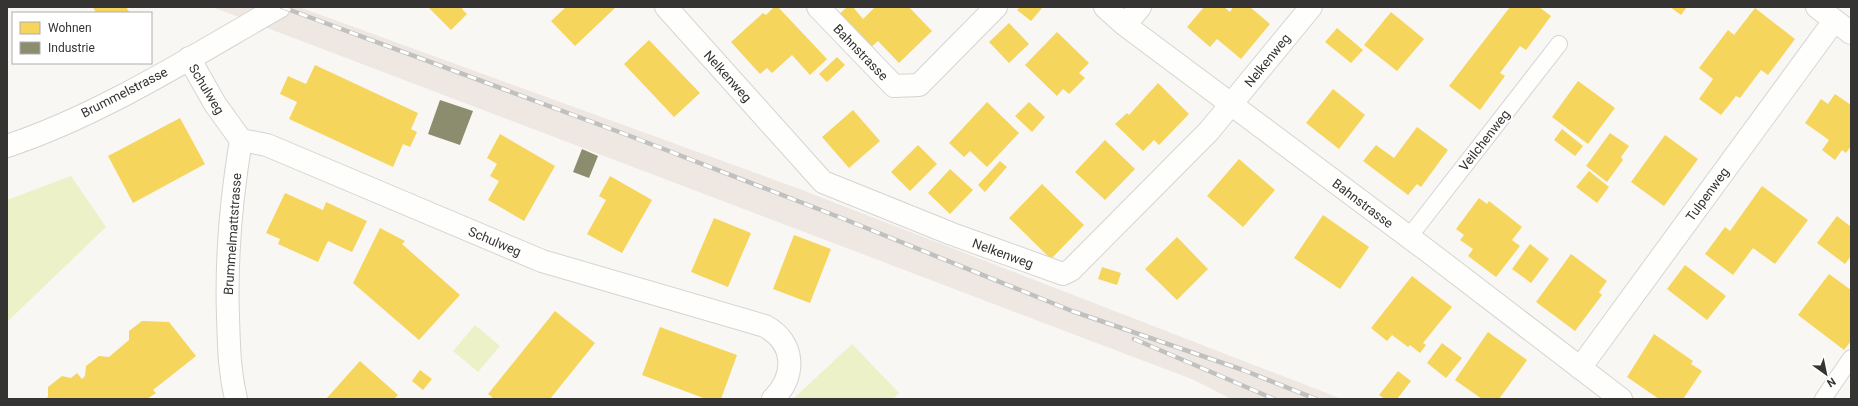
<svg xmlns="http://www.w3.org/2000/svg" width="1858" height="406" viewBox="0 0 1858 406" font-family="Roboto,sans-serif">
<rect width="100%" height="100%" fill="#f9f7f4"/>
<!-- built -->
<path fill="#efe8e2" d="M212 7H299L797 188 1342 399H1231L1194 380Z"/>
<!-- green -->
<path fill="#ecf1c7" d="M71 176 106 227 7 322V200Z
M475 325 500 346 478 372 453 351Z
M852 344 899 393 893 399H793Z"/>
<!-- homes -->
<path fill="#f6d55c" d="M93 7H126L130 13H96Z
M428 7H463L462 9 467 14 451 30Z
M566 7H616L575 46 551 21Z
M774 7H778L827 59 810 75 792 55 772 73 767 68 760 74 731 42 763 13 766 15Z
M847 7H853L863 19 875 7H909L932 31 899 63 878 41 869 49 838 15Z
M1020 7H1043L1031 21 1017 10Z
M1204 7H1224L1230 12 1233 7H1250L1270 24 1241 59 1217 39 1210 47 1187 27Z
M1510 7H1539L1551 16 1526 50 1520 46 1500 73 1505 76 1480 110 1449 86Z
M1670 7H1687L1681 15Z
M1755 8 1795 39 1768 75 1761 70 1740 98 1736 96 1721 115 1699 99 1713 79 1699 68 1728 30 1734 35Z
M1391 12 1424 39 1397 71 1364 45Z
M1009 23 1029 44 1009 63 989 42Z
M1337 28 1363 50 1351 63 1325 42Z
M1057 32 1089 63 1079 73 1085 78 1069 94 1063 89 1057 96 1025 65Z
M649 40 700 93 674 117 624 64Z
M837 57 845 65 827 82 819 74Z
M315 65 418 113 411 129 417 132 410 147 403 144 393 167 289 119 297 102 280 94 288 76 306 84Z
M1578 81 1615 108 1588 144 1552 117Z
M1158 83 1189 114 1159 145 1154 140 1143 151 1115 124 1127 113 1129 115Z
M1333 89 1365 115 1339 149 1306 123Z
M1835 94 1851 105V146L1846 153 1842 150 1835 160 1822 150 1829 140 1805 123 1821 99 1828 104Z
M987 102 1019 133 987 167 970 151 964 157 949 143Z
M1029 102 1045 117 1032 132 1015 116Z
M853 110 880 141 849 168 822 137Z
M180 118 205 164 133 203 108 156Z
M1417 127 1448 150 1421 187 1417 184 1408 195 1363 161 1376 145 1394 158Z
M1562 129 1583 146 1575 156 1554 140Z
M1610 133 1629 146 1621 157 1623 160 1607 182 1586 166Z
M500 134 555 166 524 221 488 200 499 181 490 176 497 164 487 158Z
M1665 135 1698 159 1664 206 1631 182Z
M1105 140 1135 169 1105 200 1075 172Z
M918 145 937 164 910 191 891 172Z
M1239 159 1275 190 1243 227 1207 196Z
M1000 161 1007 167 985 192 978 185Z
M950 169 973 190 950 214 928 193Z
M1589 171 1609 187 1597 203 1576 187Z
M610 176 652 200 622 253 587 234 606 200 599 196Z
M1042 184 1084 225 1051 259 1009 218Z
M1762 186 1808 220 1775 264 1753 248 1733 275 1705 254 1725 227 1730 231Z
M285 193 323 210 326 202 367 221 352 252 328 241 318 262 278 244 280 239 266 233Z
M1479 198 1487 204 1489 201 1522 227 1512 240 1520 246 1496 277 1468 256 1473 249 1460 240 1464 235 1456 229Z
M1323 215 1369 247 1340 289 1294 258Z
M1837 216 1851 227V256L1845 264 1817 243Z
M714 218 751 233 728 287 691 272Z
M380 228 405 241 402 244 460 295 419 340 353 283Z
M794 235 831 249 810 303 773 289Z
M1177 237 1208 269 1177 300 1145 269Z
M1530 244 1549 259 1531 283 1512 269Z
M1571 254 1607 281 1599 292 1602 295 1575 331 1536 302Z
M1685 265 1726 296 1707 320 1667 289Z
M1102 267 1121 273 1117 285 1098 279Z
M1829 274 1851 290V341L1844 350 1798 315Z
M1412 276 1452 307 1423 343 1426 345 1420 353 1410 345 1408 347 1392 335 1387 341 1371 328Z
M555 311 595 343 550 399H494L488 394Z
M142 321 169 322 196 356 153 390 156 393 147 399H45L48 397V387L62 376 71 378 77 373 82 379 85 376 86 366 99 356 109 357 129 340V331Z
M660 327 737 355 721 399H706L642 375Z
M1488 332 1527 360 1499 399H1482L1455 380Z
M1654 334 1693 361 1691 364 1702 371 1683 399H1659L1627 377Z
M1442 343 1462 358 1446 378 1427 363Z
M360 361 398 395 394 399H326Z
M420 370 432 379 423 390 412 381Z
M1398 371 1411 381 1397 399H1385L1379 395Z"/>
<!-- industry -->
<path fill="#8c8c6e" d="M440 100 473 111 460 145 428 134Z
M582 149 598 156 589 178 573 172Z"/>
<g fill="none" stroke-linecap="round" stroke-linejoin="round">
<!-- service casing -->
<g stroke="#d6d4d2" stroke-width="18">
<path id="service" d="M1409 237 1559 44
M1823 399 1851 358"/>
</g>
<!-- minor casing -->
<g stroke="#d6d4d2" stroke-width="24">
<path id="minor" d="M666 7 823 182 952 234 1063 274 1071 270 1209 131 1311 7
M818 7 894 86 919 85 996 7
M1105 7 1125 25 1429 252 1621 399
M1817 7 1851 33
M1125 25 1140 7
M189 58 215 104 241 140 267 145 542 261 765 326C796 343 796 376 773 399
M7 146C101 115 193 56 279 7
M1580 368 1834 21
M236 399C229 370 229 346 228 317 226 257 231 199 241 140"/>
</g>
<!-- service -->
<use href="#service" stroke="#fefefd" stroke-width="16"/>
<!-- minor -->
<use href="#minor" stroke="#fefefd" stroke-width="22"/>
<!-- rail casing -->
<g stroke="#c0c0bf" stroke-width="4.5">
<path id="rail" d="M282 7 630 136 844 219 1072 311 1243 370 1316 399
M1134 339 1274 399"/>
</g>
<!-- rail -->
<use href="#rail" stroke="#fff" stroke-width="3" stroke-dasharray="9" stroke-linecap="butt"/>
</g>
<g text-anchor="middle" stroke-width="4" stroke-linejoin="round" paint-order="stroke">
<!-- street labels -->
<g font-size="13" fill="#363432" stroke="#fff">
<text transform="translate(861 52) rotate(46)" y="5">Bahnstrasse</text>
<text transform="translate(1267 60) rotate(-51)" y="5">Nelkenweg</text>
<text transform="translate(728 76) rotate(48)" y="5">Nelkenweg</text>
<text transform="translate(207 89) rotate(59)" y="5">Schulweg</text>
<text transform="translate(124 92) rotate(-27)" y="5">Brummelstrasse</text>
<text transform="translate(1484 140) rotate(-52)" y="5">Veilchenweg</text>
<text transform="translate(1707 194) rotate(-54)" y="5">Tulpenweg</text>
<text transform="translate(1363 203) rotate(37)" y="5">Bahnstrasse</text>
<text transform="translate(232 234) rotate(-86)" y="5">Brummelmattstrasse</text>
<text transform="translate(495 241) rotate(23)" y="5">Schulweg</text>
<text transform="translate(1003 253) rotate(20)" y="5">Nelkenweg</text>
</g>
</g>
<!-- border -->
<rect width="1858" height="406" fill="none" stroke="#363432" stroke-width="16"/>
<!-- legend -->
<rect x="12" y="12" width="140" height="52" fill="#ffffff" stroke="#afaead"/>
<rect x="20" y="22" width="20" height="12" fill="#f6d55c" stroke="#afaead"/>
<text x="48" y="32" font-size="12" fill="#363432">Wohnen</text>
<rect x="20" y="42" width="20" height="12" fill="#8c8c6e" stroke="#afaead"/>
<text x="48" y="52" font-size="12" fill="#363432">Industrie</text>
<!-- north arrow -->
<g transform="translate(1826 374) rotate(147)" stroke="#ffffff" stroke-width="3" paint-order="stroke">
<path d="M0-3L7 15L0 10L-7 15Z" fill="#363432"/>
<text y="-6" font-size="11" font-weight="bold" text-anchor="middle" fill="#363432">N</text>
</g>
</svg>
